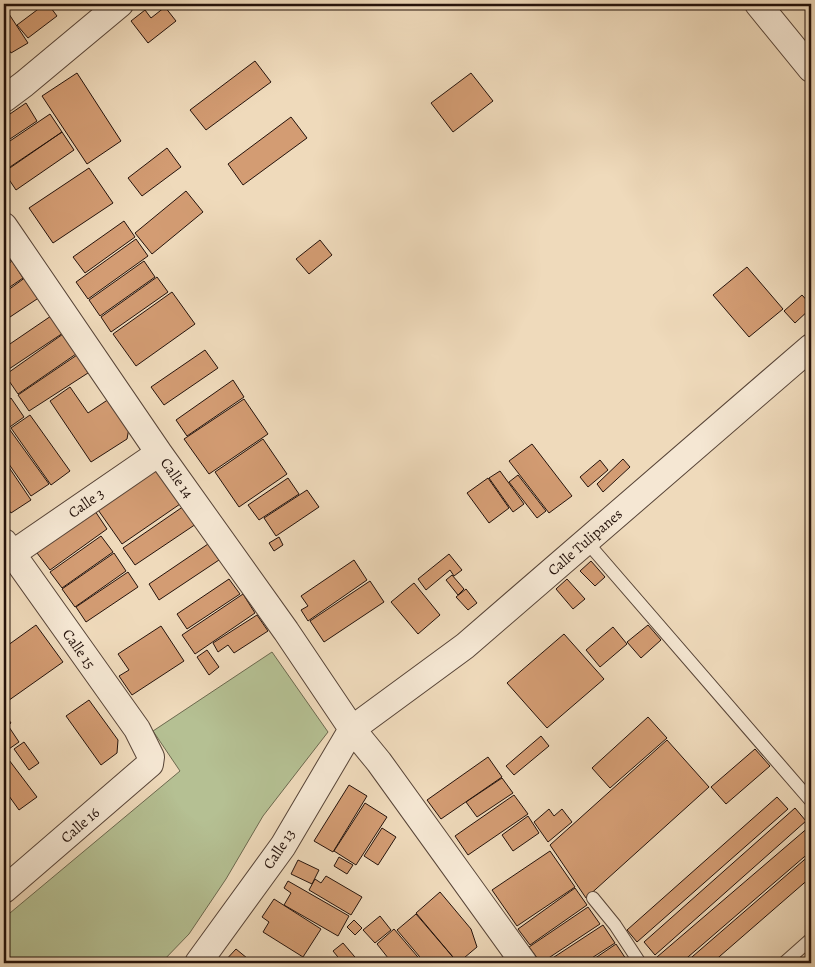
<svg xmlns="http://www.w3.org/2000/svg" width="815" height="967" viewBox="0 0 815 967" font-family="Alegreya,serif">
<rect width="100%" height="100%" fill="#efdabb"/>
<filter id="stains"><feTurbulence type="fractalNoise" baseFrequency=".004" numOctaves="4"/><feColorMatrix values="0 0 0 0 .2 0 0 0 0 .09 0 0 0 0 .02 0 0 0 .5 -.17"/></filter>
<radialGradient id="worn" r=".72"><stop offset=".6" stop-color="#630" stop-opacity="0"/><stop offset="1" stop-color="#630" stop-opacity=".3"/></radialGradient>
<!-- green -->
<path fill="#b5c093" stroke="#6c694f" d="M272 652 328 732 263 816 226 879 189 934 161 963H4V918L180 771 153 731Z"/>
<!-- building -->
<path fill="#d39c73" stroke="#24120b" d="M45 4H48L57 16 28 38 17 25Z
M55 4H66L59 9Z
M165 7 176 21 148 43 131 21 145 10 151 18Z
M7 11 28 43 11 53 4 42V14Z
M255 61 271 82 206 130 190 110Z
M77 73 121 141 87 164 42 96Z
M471 73 493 101 453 132 431 103Z
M26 103 37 121 4 143V118Z
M50 114 62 132 4 171V145Z
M291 117 307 138 243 185 228 164Z
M62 132 74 150 16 190 4 172Z
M167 148 181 167 142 196 128 178Z
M89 168 113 203 53 243 29 208Z
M186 191 203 212 152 254 135 233Z
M124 221 135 237 85 273 73 257Z
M136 239 148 256 88 299 76 282Z
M320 240 332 255 309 274 296 259Z
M4 246 13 259 4 265Z
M12 261 23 278 4 291V267Z
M144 261 155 277 100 316 89 300Z
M747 267 783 309 749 337 713 295Z
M26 277 40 297 4 321V293Z
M157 277 168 292 111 332 101 317Z
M172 292 195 324 136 366 113 334Z
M802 295 811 305V308L795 323 784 311Z
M51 316 63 333 9 369 4 362V348Z
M63 334 76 354 18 394 5 375Z
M205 350 218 368 164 405 151 387Z
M77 355 88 373 29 411 18 395Z
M233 380 244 397 187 436 176 420Z
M70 387 88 413 109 399 129 428 127 439 91 462 50 401Z
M11 398 24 417 4 431V403Z
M244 399 268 434 209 474 184 439Z
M30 415 70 471 51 485 11 428Z
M10 430 49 484 31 496 4 457V435Z
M263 439 287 474 239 507 215 472Z
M532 444 572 496 549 513 509 461Z
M623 459 630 467 603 492 597 484Z
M4 460 31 500 11 513 4 503Z
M600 460 608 470 588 487 580 477Z
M156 464 183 502 122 544 96 507Z
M500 471 524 504 513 512 489 478Z
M518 475 546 511 537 518 509 482Z
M288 478 299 494 259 520 248 505Z
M488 478 509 508 489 523 467 493Z
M307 490 319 507 276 536 264 518Z
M184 506 196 524 135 565 123 548Z
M93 508 107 529 50 570 34 549Z
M101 536 113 552 62 588 50 572Z
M279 537 283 545 274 551 269 543Z
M208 544 219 560 159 600 149 584Z
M114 553 126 571 75 607 62 589Z
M449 554 462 570 454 576 450 570 426 590 418 579Z
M354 560 367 580 308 621 301 610 308 606 301 596Z
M591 561 605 577 595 586 580 571Z
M128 572 138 587 86 622 76 607Z
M452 575 464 589 458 595 446 580Z
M229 579 240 594 187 629 177 614Z
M567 579 585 599 573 609 556 589Z
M370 581 384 602 324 642 310 621Z
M414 583 440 615 418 634 391 602Z
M466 589 477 603 468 610 456 597Z
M243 594 255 613 195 654 182 635Z
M257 615 268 631 234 653 228 645 218 652 213 643Z
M36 625 63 662 5 703 4 701V648Z
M648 625 661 640 641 658 627 642Z
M161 626 184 661 132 695 119 676 129 670 118 654Z
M613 627 627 644 600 667 586 650Z
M564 634 604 679 547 728 507 683Z
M207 650 219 667 209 675 197 657Z
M89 700 118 740 117 753 101 765 66 716Z
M4 713 11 723 4 728Z
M648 717 667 738 610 788 592 768Z
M9 727 19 742 6 751 4 747V730Z
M541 736 549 746 514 775 506 766Z
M667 740 709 787 586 898 550 845Z
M24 742 39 763 29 770 14 749Z
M755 749 770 766 726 804 711 787Z
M6 756 37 797 19 810 4 789V758Z
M488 757 502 777 441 819 427 800Z
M502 778 513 793 477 817 466 802Z
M349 785 367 796 333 852 314 841Z
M514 795 528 814 468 855 455 836Z
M777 797 788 809 637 942 627 930Z
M365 803 387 817 356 865 334 851Z
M795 808 806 821 655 955 644 942Z
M549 809 554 816 562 809 572 822 548 842 534 822Z
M528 816 539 833 513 851 502 835Z
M810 826 811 828V851L681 963H650Z
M382 828 396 837 378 865 364 856Z
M550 851 575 887 517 926 492 890Z
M811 854V877L712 963H685Z
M339 857 353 865 347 874 334 866Z
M298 860 319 870 312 884 291 874Z
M326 876 362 897 351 915 309 890 315 879 321 883Z
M288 881 349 916 338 936 284 905 291 893 284 888Z
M575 888 587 905 530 945 518 929Z
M440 892 471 929 477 947 458 963 416 913Z
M274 899 321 929 303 957 263 932 269 922 262 917Z
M588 907 600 924 541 963 529 947Z
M416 914 458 963H425L397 930Z
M380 916 391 930 375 943 363 930Z
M354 920 362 928 355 935 347 927Z
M603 925 615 943 584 963H545Z
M394 929 423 963H392L377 944Z
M343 943 360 963H341L342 962 333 951Z
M616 944 628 962 626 963H588Z
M236 949 253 963H223Z"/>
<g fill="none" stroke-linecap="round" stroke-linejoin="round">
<!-- service casing -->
<g stroke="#574437" stroke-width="14">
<path id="service" d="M586 541 811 801
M593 898 615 925 640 963
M784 963 811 939"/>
</g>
<!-- minor casing -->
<g stroke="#574437" stroke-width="28">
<path id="minor" d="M758 4 811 69
M4 99 24 84 120 4
M4 226 159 453 286 631 352 729 379 762 524 963
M4 542 137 729 151 757 150 764 4 890
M12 554 159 453
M198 963 283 846 352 729 465 646 811 347"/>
</g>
<!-- service -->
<use href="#service" stroke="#f5e7d3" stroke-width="12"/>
<!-- minor -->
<use href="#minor" stroke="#f5e7d3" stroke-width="26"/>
</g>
<g text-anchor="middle" stroke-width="4" stroke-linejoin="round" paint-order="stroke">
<!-- street labels -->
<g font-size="15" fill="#24120b" stroke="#f5e7d3">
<text transform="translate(177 478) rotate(55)" y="5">Calle 14</text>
<text transform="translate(86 503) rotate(-35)" y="5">Calle 3</text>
<text transform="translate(585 542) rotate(-41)" y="5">Calle Tulipanes</text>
<text transform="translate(79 649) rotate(55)" y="5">Calle 15</text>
<text transform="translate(80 825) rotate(-41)" y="5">Calle 16</text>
<text transform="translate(279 849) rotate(-56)" y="5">Calle 13</text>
</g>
</g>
<!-- margin -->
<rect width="815" height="967" fill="none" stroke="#efdabb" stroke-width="20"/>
<rect x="5" y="5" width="805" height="957" fill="none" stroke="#24120b" stroke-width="2.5"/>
<rect x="10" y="10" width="795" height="947" fill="none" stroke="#24120b"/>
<rect width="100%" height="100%" filter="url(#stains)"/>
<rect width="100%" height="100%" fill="url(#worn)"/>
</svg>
